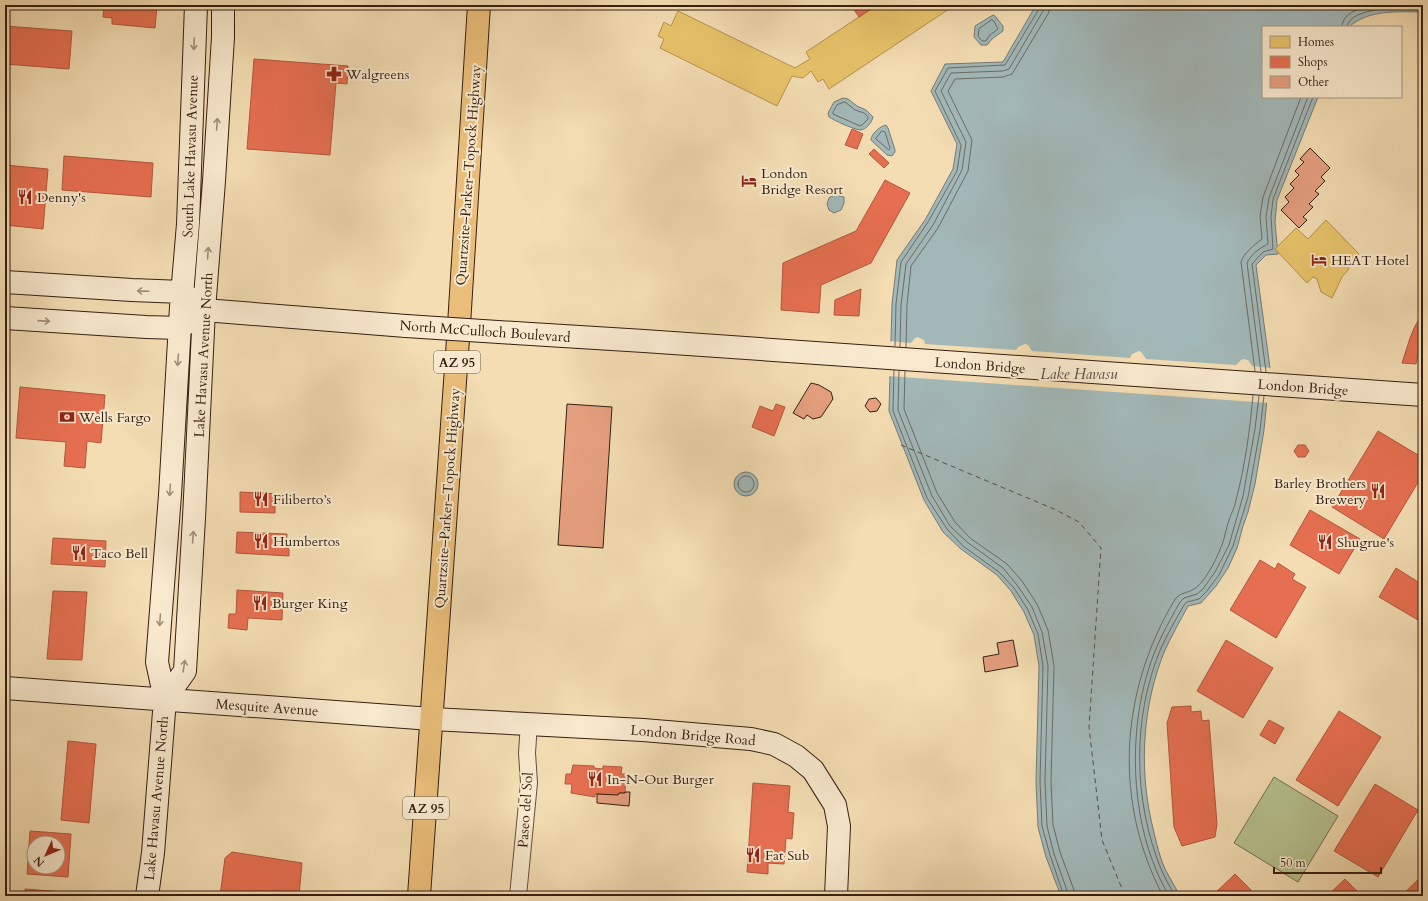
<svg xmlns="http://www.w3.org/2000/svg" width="1428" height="901" viewBox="0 0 1428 901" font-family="Cardo,serif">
<rect width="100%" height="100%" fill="#f4ddb3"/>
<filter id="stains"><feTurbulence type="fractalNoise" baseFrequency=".005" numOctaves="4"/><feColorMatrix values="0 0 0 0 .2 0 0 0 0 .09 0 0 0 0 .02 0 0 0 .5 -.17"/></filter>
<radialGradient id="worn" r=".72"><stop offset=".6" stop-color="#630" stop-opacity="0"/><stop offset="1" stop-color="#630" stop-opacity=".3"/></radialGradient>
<!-- green -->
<path fill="#b6c290" stroke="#757051" d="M1274 777 1338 816 1298 882 1234 843Z"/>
<!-- water -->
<path fill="#a2b8b8" stroke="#767b76" d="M1036 5H1423V12C1397 12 1369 9 1349 27H1263V97H1318L1277 200 1275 222 1278 254 1266 255 1256 265 1270 368 1264 430 1255 484 1248 512 1243 526 1237 548 1228 568 1216 586 1201 603 1188 606C1180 621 1172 635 1165 650 1143 703 1139 764 1151 820 1155 836 1158 853 1165 869 1170 878 1175 887 1180 896H1061L1046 857 1038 827 1036 782 1039 666 1034 635 1024 612 1011 591 997 575 961 549 943 532 924 500 889 411 892 304 897 260 925 220 953 169 957 144 931 91 945 64 1003 62Z
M993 15 995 16 1003 26V31L992 39 987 45H981L974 37 975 26Z
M843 98 848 99 857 106 866 110 873 117C872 122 866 130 860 130 853 129 835 121 829 117L828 113 834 102Z
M886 125 888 128 895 150V152L892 156 887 155 871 140C871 134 880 126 886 125Z
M836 194 844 197V203L841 210 834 213 829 210 827 204 829 198Z
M734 484a12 12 0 1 1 24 0a12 12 0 1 1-24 0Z"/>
<!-- pier -->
<path fill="#f4ddb3" d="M918 337 924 340 925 344 1016 350 1018 347 1025 344 1028 345 1032 351 1130 358 1132 354 1139 351 1142 353 1146 359 1236 365 1241 360 1244 359 1248 360 1252 366 1272 368 1269 403 888 376 889 341 911 343 915 338Z"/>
<!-- homes -->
<path fill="#e9c46a" stroke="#b39250" d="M877 5H955L829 89 823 79 818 82 811 71 803 78 792 76 777 106 660 48 664 39 658 36 664 22 671 26 678 11 795 68 810 59 806 52Z
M1326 220 1359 254 1347 266 1349 269 1342 277 1332 298 1321 292 1317 279 1313 277 1307 283 1275 249 1296 228 1308 239Z"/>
<!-- shops -->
<path fill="#e76f51" stroke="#b1573e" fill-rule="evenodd" d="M104 5H157L155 28 112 24V18L103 17Z
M851 5H877L859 17Z
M5 26 72 31 69 69 5 64Z
M254 59 348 66 347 84 336 83 330 155 247 149Z
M852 129 863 134 857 149 845 145Z
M874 149 889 163 884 168 869 154Z
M64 156 153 163 151 197 62 190Z
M5 165 48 169 43 229 5 225Z
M885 180 910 193 871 263 821 285 819 313 781 310 783 263 856 231Z
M861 289 859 316 834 315 835 300Z
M1423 313V355L1418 354 1416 364 1402 363 1410 338 1415 326Z
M20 387 105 395 101 443 87 441 85 468 64 466 66 442 16 438Z
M776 404 785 407 774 436 752 427 760 406 773 411Z
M1378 431 1423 458V474L1384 539 1332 507Z
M1298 445H1305L1309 451 1305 457H1298L1294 451Z
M240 492 282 494 281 504H275V513L240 512Z
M1310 510 1360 539 1339 574 1290 545Z
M237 532 287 534 286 548 289 549V556L236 553Z
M53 538 106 541 105 567 51 564Z
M1260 560 1275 569 1278 563 1295 574 1292 579 1306 587 1276 638 1230 610Z
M1396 568 1423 585V623L1379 597Z
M237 590 283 593 282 620 248 618 247 630 228 628 229 614H236Z
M53 591 87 592 82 660 47 659Z
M1226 640 1273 668 1243 718 1197 691Z
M1191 706V712L1201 711 1202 721 1209 720 1217 824 1215 837 1182 846 1174 827 1167 723 1172 707Z
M1339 711 1381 737 1338 806 1296 780Z
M1269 720 1284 728 1275 744 1260 735Z
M68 741 96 744 89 823 61 820Z
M573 765 594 766V768L603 769V766L622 767 621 774H626L625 793H619L618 795 595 794V797L571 793 572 784H565L566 774H571Z
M753 783 790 786 788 812 794 813 792 839 786 838 784 864 768 863V874L747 872Z
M1375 784 1418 810 1378 877 1334 851Z
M30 831 71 834 68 877 27 874ZM34 843H58V867H34Z
M232 852 302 863 299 896H220L225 858Z
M1235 874 1257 896H1212Z
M1423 875V896H1401Z
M1345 879 1362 896H1327Z
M25 889 92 894V896H25Z"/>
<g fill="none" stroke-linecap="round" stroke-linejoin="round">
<!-- shore -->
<path stroke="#6b6c65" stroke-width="1" d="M992 20 994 21 998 29 989 36 986 41H982L978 36 979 29Z
M1342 27C1342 12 1363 7 1375 5
M1347 27C1349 6 1407 7 1423 8
M845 102 855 110 864 113 868 117V119L862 125 860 126 833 114V112L837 105Z
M882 131 885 132 890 148 889 150 876 139Z
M895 346 896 304 901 262 928 222 957 171 961 145 935 91 948 68 1005 65 1039 9 1040 5
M900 347 901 305 906 264 933 225 962 170 966 142 941 91 951 73 1003 71 1009 69 1043 11 1045 5
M906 347 907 305 911 266 938 228 968 171 972 140 948 91 955 79 1003 77 1012 74 1048 14 1051 5
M894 370 893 411 927 498 947 529 963 546 999 572 1014 588 1028 610 1038 634 1043 666 1040 781 1042 826 1050 855 1064 896
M899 371 898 410 932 496 950 526 967 542 1003 568 1017 585 1032 607 1042 632 1048 666 1045 781 1047 826 1054 854 1069 896
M905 371 904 409 937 493 955 522 970 538 1007 564 1022 581 1037 604 1048 630 1054 666 1051 781 1053 825 1060 852 1074 890 1075 896
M1255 371 1241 262C1244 253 1254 245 1262 239L1260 216 1263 197 1301 97
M1261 372 1247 263C1251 254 1260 248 1268 244L1266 217 1269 198 1308 97
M1266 372 1252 264 1263 252 1273 249 1271 217 1273 199 1313 97
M738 484a8 8 0 1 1 16 0a8 8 0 1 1-16 0Z
M1163 896C1113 801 1120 692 1174 601 1179 592 1186 594 1194 589 1204 583 1215 562 1219 552 1224 542 1225 533 1228 523 1230 515 1235 508 1236 500 1245 466 1250 430 1253 395
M1169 896C1165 888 1160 880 1157 872 1131 812 1129 733 1148 671 1155 647 1167 625 1180 602L1184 598 1197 594 1203 589 1215 572 1229 545 1243 496 1255 429 1259 396
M1175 896C1170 887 1165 878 1161 869 1133 800 1132 717 1161 648 1168 633 1176 619 1184 605L1187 602 1199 599 1206 592 1219 575 1233 546 1248 497 1260 430 1264 396"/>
<!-- ferry -->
<path stroke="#554d44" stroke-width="1" stroke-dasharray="5 4" stroke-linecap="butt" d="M901 445 1054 509 1079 522 1101 548 1089 727 1102 840 1125 896"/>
</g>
<!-- building -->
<path fill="#e6a080" stroke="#341f12" d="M1310 148 1330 168 1321 177 1325 181 1315 191 1319 194 1309 204 1313 207 1303 217 1307 220 1299 228 1281 210 1289 202 1285 197 1294 188 1290 184 1299 175 1295 171 1304 162 1300 159Z
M811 383 819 385 831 392 833 399 821 417 813 419 807 415 804 419 793 413Z
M876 398 881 404 877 411 870 412 865 406 869 399Z
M567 404 612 407 603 548 558 545Z
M1013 640 1018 666 985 672 983 657 999 654 997 643Z
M5 728 9 729 5 775Z
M625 792H630L629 806 597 803V794L618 795 619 793H625Z"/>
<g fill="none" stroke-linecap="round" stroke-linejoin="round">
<!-- street casing -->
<g stroke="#644e3a" stroke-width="18">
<path id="street" d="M518 896 529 783 527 753 529 723"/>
</g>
<!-- secondary casing -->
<g stroke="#341f12" stroke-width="24">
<path id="secondary" d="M5 282 132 290 182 292 204 310 406 326
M5 318 146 327 180 328 192 319
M515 333 644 341 1423 395
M5 688 432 719 643 730 751 739 774 744 796 756 813 770 835 805 839 826 836 896
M165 699 185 671 194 518 204 310 214 181 223 37V5
M147 896 153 853 165 699 157 662 170 495 181 307 188 224 196 5"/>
</g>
<!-- highway casing -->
<g stroke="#341f12" stroke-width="24">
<path id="highway" d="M419 896 459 325 479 5"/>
</g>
<!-- street -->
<use href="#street" stroke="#f8e9ce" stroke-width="16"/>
<!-- secondary -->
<use href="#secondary" stroke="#f8e9ce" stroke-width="22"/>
<!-- highway -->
<use href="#highway" stroke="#eabe7a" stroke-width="22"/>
<!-- secondary-bridge casing -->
<g stroke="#341f12" stroke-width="24" stroke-linecap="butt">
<path id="secondary-bridge" d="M406 326 515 333"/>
</g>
<!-- secondary-bridge -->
<use href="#secondary-bridge" stroke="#f8e9ce" stroke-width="22"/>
</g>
<!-- one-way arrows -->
<defs><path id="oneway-shaft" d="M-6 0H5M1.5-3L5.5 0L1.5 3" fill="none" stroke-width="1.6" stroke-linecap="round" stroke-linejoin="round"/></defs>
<g stroke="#a08e79">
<use href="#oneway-shaft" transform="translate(194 44) rotate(92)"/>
<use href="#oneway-shaft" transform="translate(217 124) rotate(-86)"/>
<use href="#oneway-shaft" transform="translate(208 253) rotate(-86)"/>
<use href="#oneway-shaft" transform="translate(143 291) rotate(-178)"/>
<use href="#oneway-shaft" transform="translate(44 321) rotate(4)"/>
<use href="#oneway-shaft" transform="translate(178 360) rotate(94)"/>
<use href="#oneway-shaft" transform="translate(170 490) rotate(94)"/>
<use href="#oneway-shaft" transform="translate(193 537) rotate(-86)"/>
<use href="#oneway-shaft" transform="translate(160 620) rotate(94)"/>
<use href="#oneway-shaft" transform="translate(184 666) rotate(-81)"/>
</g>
<!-- icons -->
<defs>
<g id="pharmacy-bare" transform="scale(1.2)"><path d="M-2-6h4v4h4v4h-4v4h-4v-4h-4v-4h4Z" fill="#8f2418" stroke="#f8e9ce" stroke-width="2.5" paint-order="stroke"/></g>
<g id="hotel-bare" transform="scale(1.2)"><path d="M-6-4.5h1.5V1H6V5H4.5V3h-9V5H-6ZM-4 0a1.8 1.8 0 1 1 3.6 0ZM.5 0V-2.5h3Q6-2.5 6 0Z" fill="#8f2418" stroke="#f8e9ce" stroke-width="2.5" paint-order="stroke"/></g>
<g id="restaurant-bare" transform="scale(1.2)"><path d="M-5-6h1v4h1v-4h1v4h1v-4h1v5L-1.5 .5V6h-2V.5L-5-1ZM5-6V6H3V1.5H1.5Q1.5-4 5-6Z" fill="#8f2418" stroke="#f8e9ce" stroke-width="2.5" paint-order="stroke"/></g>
<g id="bank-bare" transform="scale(1.2)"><path d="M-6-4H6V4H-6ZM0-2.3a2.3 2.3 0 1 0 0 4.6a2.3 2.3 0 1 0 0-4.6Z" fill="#8f2418" stroke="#f8e9ce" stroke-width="2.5" paint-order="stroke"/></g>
</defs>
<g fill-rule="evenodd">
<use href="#pharmacy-bare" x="334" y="74"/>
<use href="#hotel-bare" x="749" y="181"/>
<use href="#restaurant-bare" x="25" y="197"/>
<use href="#hotel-bare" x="1319" y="260"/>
<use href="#bank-bare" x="67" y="417"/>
<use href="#restaurant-bare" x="1378" y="491"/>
<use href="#restaurant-bare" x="261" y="499"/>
<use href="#restaurant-bare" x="261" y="541"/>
<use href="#restaurant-bare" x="1325" y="542"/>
<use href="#restaurant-bare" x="79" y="553"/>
<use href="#restaurant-bare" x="260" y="603"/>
<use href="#restaurant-bare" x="595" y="779"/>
<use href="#restaurant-bare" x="753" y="855"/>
</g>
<g text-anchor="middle" stroke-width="4" stroke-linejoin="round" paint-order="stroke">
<!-- shield labels -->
<g fill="#f8e9ce" stroke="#6f5c4a" stroke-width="1">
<rect x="434" y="351" width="46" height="22" rx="3"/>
<rect x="403" y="797" width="46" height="22" rx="3"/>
</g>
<g font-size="13" font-weight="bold" fill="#341f12">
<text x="457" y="367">AZ 95</text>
<text x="426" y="813">AZ 95</text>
</g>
<!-- poi labels -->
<g font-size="14" fill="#341f12" stroke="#f8e9ce" text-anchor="start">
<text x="346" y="79">Walgreens</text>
<text x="761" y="178">London<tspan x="761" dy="16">Bridge Resort</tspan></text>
<text x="37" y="202">Denny's</text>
<text x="1331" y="265">HEAT Hotel</text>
<text x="79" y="422">Wells Fargo</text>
<text x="1366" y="488" text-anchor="end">Barley Brothers<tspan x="1366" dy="16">Brewery</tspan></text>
<text x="273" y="504">Filiberto’s</text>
<text x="273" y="546">Humbertos</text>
<text x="1337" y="547">Shugrue's</text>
<text x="91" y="558">Taco Bell</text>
<text x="272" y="608">Burger King</text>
<text x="607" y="784">In-N-Out Burger</text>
<text x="765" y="860">Fat Sub</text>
</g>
<!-- street labels -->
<g font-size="14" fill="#341f12" stroke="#f8e9ce">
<text transform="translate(190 156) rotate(-88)" y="5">South Lake Havasu Avenue</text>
<text transform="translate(468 175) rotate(-86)" y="5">Quartzsite–Parker–Topock Highway</text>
<text transform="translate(485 331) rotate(4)" y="5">North McCulloch Boulevard</text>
<text transform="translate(203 355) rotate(-87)" y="5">Lake Havasu Avenue North</text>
<text transform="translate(980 365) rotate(4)" y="5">London Bridge</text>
<text transform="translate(1303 387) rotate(4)" y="5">London Bridge</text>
<text transform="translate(447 498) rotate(-86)" y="5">Quartzsite–Parker–Topock Highway</text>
<text transform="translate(267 707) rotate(4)" y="5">Mesquite Avenue</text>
<text transform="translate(693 735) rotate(5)" y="5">London Bridge Road</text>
<text transform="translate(156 798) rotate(-85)" y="5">Lake Havasu Avenue North</text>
<text transform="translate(525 810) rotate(-86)" y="5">Paseo del Sol</text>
</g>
<!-- water labels -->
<g font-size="15" font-style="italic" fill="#554d44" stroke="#f8e9ce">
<text x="1079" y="379">Lake Havasu</text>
</g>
</g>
<!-- margin -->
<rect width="1428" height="901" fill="none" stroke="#f4ddb3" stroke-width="20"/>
<rect x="6" y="6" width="1416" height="889" fill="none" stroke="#341f12" stroke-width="2"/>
<rect x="10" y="10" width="1408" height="881" fill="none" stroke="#341f12"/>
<!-- legend -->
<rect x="1262" y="26" width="140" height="72" fill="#f8e9ce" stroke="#aa9883"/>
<rect x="1270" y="36" width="20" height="12" fill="#e9c46a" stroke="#aa9883"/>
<text x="1298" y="46" font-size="12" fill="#341f12">Homes</text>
<rect x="1270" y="56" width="20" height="12" fill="#e76f51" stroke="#aa9883"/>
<text x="1298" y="66" font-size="12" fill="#341f12">Shops</text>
<rect x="1270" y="76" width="20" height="12" fill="#e6a080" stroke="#aa9883"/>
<text x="1298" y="86" font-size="12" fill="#341f12">Other</text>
<!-- north arrow -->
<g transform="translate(46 855) rotate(226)"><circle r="19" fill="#f8e9ce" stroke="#aa9883"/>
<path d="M0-3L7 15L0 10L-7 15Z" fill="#8f2418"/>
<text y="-6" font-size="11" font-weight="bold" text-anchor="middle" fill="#341f12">N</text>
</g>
<!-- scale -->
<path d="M1274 867v6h107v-6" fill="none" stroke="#341f12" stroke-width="2"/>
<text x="1280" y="867" font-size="12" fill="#341f12" stroke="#f8e9ce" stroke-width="3" paint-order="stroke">50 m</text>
<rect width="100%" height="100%" filter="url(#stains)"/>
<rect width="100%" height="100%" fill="url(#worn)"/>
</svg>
